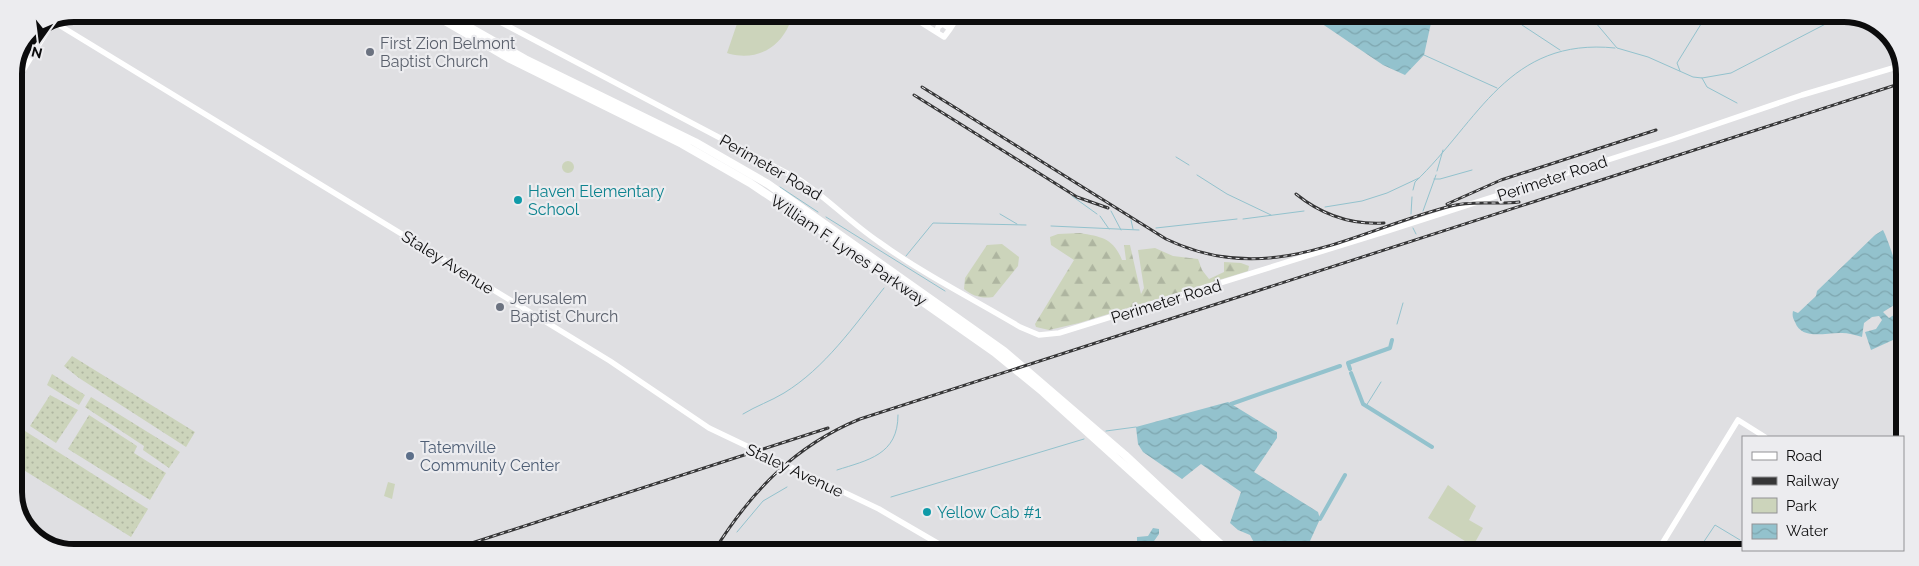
<svg xmlns="http://www.w3.org/2000/svg" width="1919" height="566" viewBox="0 0 1919 566" font-family="Raleway,sans-serif">
<defs>
<pattern id="grass-dots" width="8" height="8" patternUnits="userSpaceOnUse" patternTransform="scale(1.25)"><rect width="8" height="8" fill="#ccd4bb"/><path d="M2 2h.1M6 6h.1" fill="none" stroke="#aeb5a0" stroke-width="1.8" stroke-linecap="round"/></pattern>
<pattern id="forest-firs" width="22" height="20" patternUnits="userSpaceOnUse" patternTransform="scale(1.25)"><rect width="22" height="20" fill="#ccd4bb"/><path d="M5 1l3.5 6h-7zM16 11l3.5 6h-7z" fill="#aeb5a0"/></pattern>
<pattern id="water-waves" width="16" height="10" patternUnits="userSpaceOnUse" patternTransform="scale(1.25)"><rect width="16" height="10" fill="#93c2cd"/><path d="M0 5q4-4 8 0t8 0" fill="none" stroke="#7ea6af"/></pattern>
</defs>
<rect width="100%" height="100%" fill="#dfdfe2"/>
<!-- grass -->
<path fill="url(#grass-dots)" d="M72 356 195 432 186 447 79 378 64 366Z
M52 374 85 395 79 405 47 385Z
M50 395 78 410 56 443 30 426Z
M91 397 180 452 169 468 143 450 144 446 85 407Z
M89 415 137 446 134 453 166 473 150 500 68 449Z
M14 424 148 509 131 537 14 464Z"/>
<!-- forest -->
<path fill="url(#forest-firs)" d="M1080 233C1102 237 1113 238 1122 260H1126L1124 245H1130L1141 294 1144 288 1138 250 1155 248 1173 256 1198 259 1202 270 1209 279 1224 272V262L1241 263 1249 266 1248 271 1079 323 1049 330 1036 327 1035 324 1074 260 1051 245 1050 237 1058 234Z
M1002 244 1019 257 1018 266 993 297C982 299 973 296 964 289L965 278 987 245Z"/>
<!-- park -->
<path fill="#ccd4bb" d="M740 15H761L789 25C778 50 755 60 730 54L727 53Z
M562 167a6 6 0 1 1 12 0a6 6 0 1 1-12 0Z
M388 482 395 484 392 499 384 496Z
M1448 485 1476 506 1469 520 1483 528 1473 546 1428 518Z"/>
<!-- water -->
<path fill="url(#water-waves)" d="M1309 15H1420L1431 23 1424 55 1405 75 1383 65Z
M1883 230C1889 241 1904 288 1904 299L1883 312 1889 318 1897 313 1904 312V335L1871 350 1865 332 1876 329 1882 320 1879 316 1872 317 1864 323 1862 337C1855 335 1848 333 1842 333 1826 332 1802 341 1795 322 1793 318 1792 316 1793 311L1798 313 1816 296 1817 291 1875 235Z
M1228 402 1277 432V438L1254 472 1318 512 1320 519 1305 552H1259L1250 535 1238 530 1230 523 1241 492 1201 464 1182 479 1143 452 1138 444 1136 427Z
M1153 528 1159 529V534L1147 551H1141L1142 545 1137 541V537L1148 536Z"/>
<g fill="none" stroke-linecap="round" stroke-linejoin="round">
<!-- stream -->
<path stroke="#93c2cd" stroke-width="1" d="M1590 16 1617 48 1648 57 1693 77 1702 78 1731 73 1841 16
M1522 25 1560 50
M1424 55 1497 88
M1680 71 1677 63 1706 16
M1702 78 1707 87 1737 103
M1176 157 1189 165
M1437 171 1443 150
M1197 175 1227 194 1271 215
M1434 179H1440L1472 170
M780 187 818 212
M1413 190 1415 182C1479 121 1508 37 1615 48
M1072 196 1097 214
M1325 207 1362 201 1387 193 1419 178
M1111 211 1121 230
M1423 211 1436 175
M1000 214 1017 224
M1411 214 1412 197
M1100 216 1109 229
M826 217 945 291
M1243 219 1304 211
M1131 220 1133 229
M1051 226 1139 230
M1156 228 1237 219
M1413 228 1416 234
M906 256 933 223 1026 225
M1397 324 1403 303
M1366 406 1381 382
M743 414C756 406 771 401 784 393 825 368 854 326 884 288
M1106 431 1136 427
M837 470C868 460 898 455 898 415
M891 497 1084 439
M737 532 763 501 787 487
M1742 542H1743
M1703 543 1715 525 1740 540
M1756 550 1759 551
M706 551 707 550"/>
<!-- canal -->
<path stroke="#93c2cd" stroke-width="4" d="M1350 369 1348 363 1390 348 1392 340
M1351 373 1363 404 1432 447
M1231 404 1340 366
M1320 519 1345 475"/>
<!-- secondary -->
<path stroke="#fff" stroke-width="5.5" d="M485 14 800 180C828 199 851 223 879 242 923 274 973 299 1020 327L1039 335 1059 333 1387 231 1673 139 1802 95 1903 65
M909 15 944 37 950 29 943 24 938 27 937 32
M932 15 943 24
M936 17H948
M54 22 610 361 709 428 879 509 951 551
M950 29 959 15
M28 40 34 30
M14 85 52 23
M1657 552 1738 420 1765 437"/>
<!-- highway -->
<path stroke="#fff" stroke-width="8" d="M433 14 510 59 682 144 750 183 816 227 994 352 1043 392 1219 551
M446 14 525 59 695 142 768 184 1004 351 1125 455 1229 552"/>
<!-- rail casing -->
<g stroke="#363637" stroke-width="3">
<path id="rail" d="M922 87 1166 239C1270 289 1351 232 1451 206 1473 200 1496 205 1519 202
M914 95 1077 197 1108 208
M1296 194C1322 215 1350 225 1384 223
M1447 204 1501 180 1656 130
M447 551 828 428
M714 551C751 492 794 446 860 419L1905 82"/>
</g>
<!-- rail -->
<use href="#rail" stroke="#ececef" stroke-width="1" stroke-dasharray="4" stroke-linecap="butt"/>
</g>
<!-- markers -->
<g fill="#6b7280" stroke="#ececef" stroke-width="2">
<circle cx="370" cy="52" r="5"/>
<circle cx="500" cy="307" r="5"/>
</g>
<g fill="#0f9aa8" stroke="#ececef" stroke-width="2">
<circle cx="518" cy="200" r="5"/>
<circle cx="927" cy="512" r="5"/>
</g>
<circle fill="#5c6f8a" stroke="#ececef" stroke-width="2" cx="410" cy="456" r="5"/>
<g text-anchor="middle" stroke-width="4.5" stroke-linejoin="round" paint-order="stroke">
<!-- worship labels -->
<g font-size="16" fill="#5b616d" stroke="#ececef" text-anchor="start">
<text x="380" y="49">First Zion Belmont<tspan x="380" dy="18">Baptist Church</tspan></text>
<text x="510" y="304">Jerusalem<tspan x="510" dy="18">Baptist Church</tspan></text>
</g>
<!-- street labels -->
<g font-size="16" fill="#0c0c0d" stroke="#ececef">
<text transform="translate(771 167) rotate(30)" y="6">Perimeter Road</text>
<text transform="translate(1552 178) rotate(-18)" y="6">Perimeter Road</text>
<text transform="translate(849 250) rotate(34)" y="6">William F. Lynes Parkway</text>
<text transform="translate(448 262) rotate(32)" y="6">Staley Avenue</text>
<text transform="translate(1166 301) rotate(-17)" y="6">Perimeter Road</text>
<text transform="translate(795 470) rotate(25)" y="6">Staley Avenue</text>
</g>
<!-- culture labels -->
<g font-size="16" fill="#0d838f" stroke="#ececef" text-anchor="start">
<text x="528" y="197">Haven Elementary<tspan x="528" dy="18">School</tspan></text>
<text x="937" y="518">Yellow Cab #1</text>
</g>
<!-- service labels -->
<g font-size="16" fill="#4e5e75" stroke="#ececef" text-anchor="start">
<text x="420" y="453">Tatemville<tspan x="420" dy="18">Community Center</tspan></text>
</g>
</g>
<!-- crop -->
<path d="M0 0H1919V566H0ZM74 22H1844A52 52 0 0 1 1896 74V492A52 52 0 0 1 1844 544H74A52 52 0 0 1 22 492V74A52 52 0 0 1 74 22Z" fill="#ececef" fill-rule="evenodd"/>
<path fill="none" stroke="#0c0c0d" stroke-width="6" d="M74 22H1844A52 52 0 0 1 1896 74V492A52 52 0 0 1 1844 544H74A52 52 0 0 1 22 492V74A52 52 0 0 1 74 22Z"/>
<!-- legend -->
<rect x="1742" y="436" width="162" height="115" fill="#ececef" stroke="#929295"/>
<rect x="1752" y="452" width="25" height="8" fill="#ffffff" stroke="#929295"/>
<text x="1786" y="461" font-size="15" fill="#0c0c0d">Road</text>
<rect x="1752" y="477" width="25" height="8" fill="#363637" stroke="#929295"/>
<text x="1786" y="486" font-size="15" fill="#0c0c0d">Railway</text>
<rect x="1752" y="498" width="25" height="15" fill="#ccd4bb" stroke="#929295"/>
<text x="1786" y="511" font-size="15" fill="#0c0c0d">Park</text>
<rect x="1752" y="524" width="25" height="15" fill="url(#water-waves)" stroke="#929295"/>
<text x="1786" y="536" font-size="15" fill="#0c0c0d">Water</text>
<!-- north arrow -->
<g transform="translate(40 40) rotate(194)" stroke="#ececef" stroke-width="4" paint-order="stroke">
<path d="M0-4L9 19L0 12L-9 19Z" fill="#0c0c0d"/>
<text y="-8" font-size="14" font-weight="bold" text-anchor="middle" fill="#0c0c0d">N</text>
</g>
</svg>
